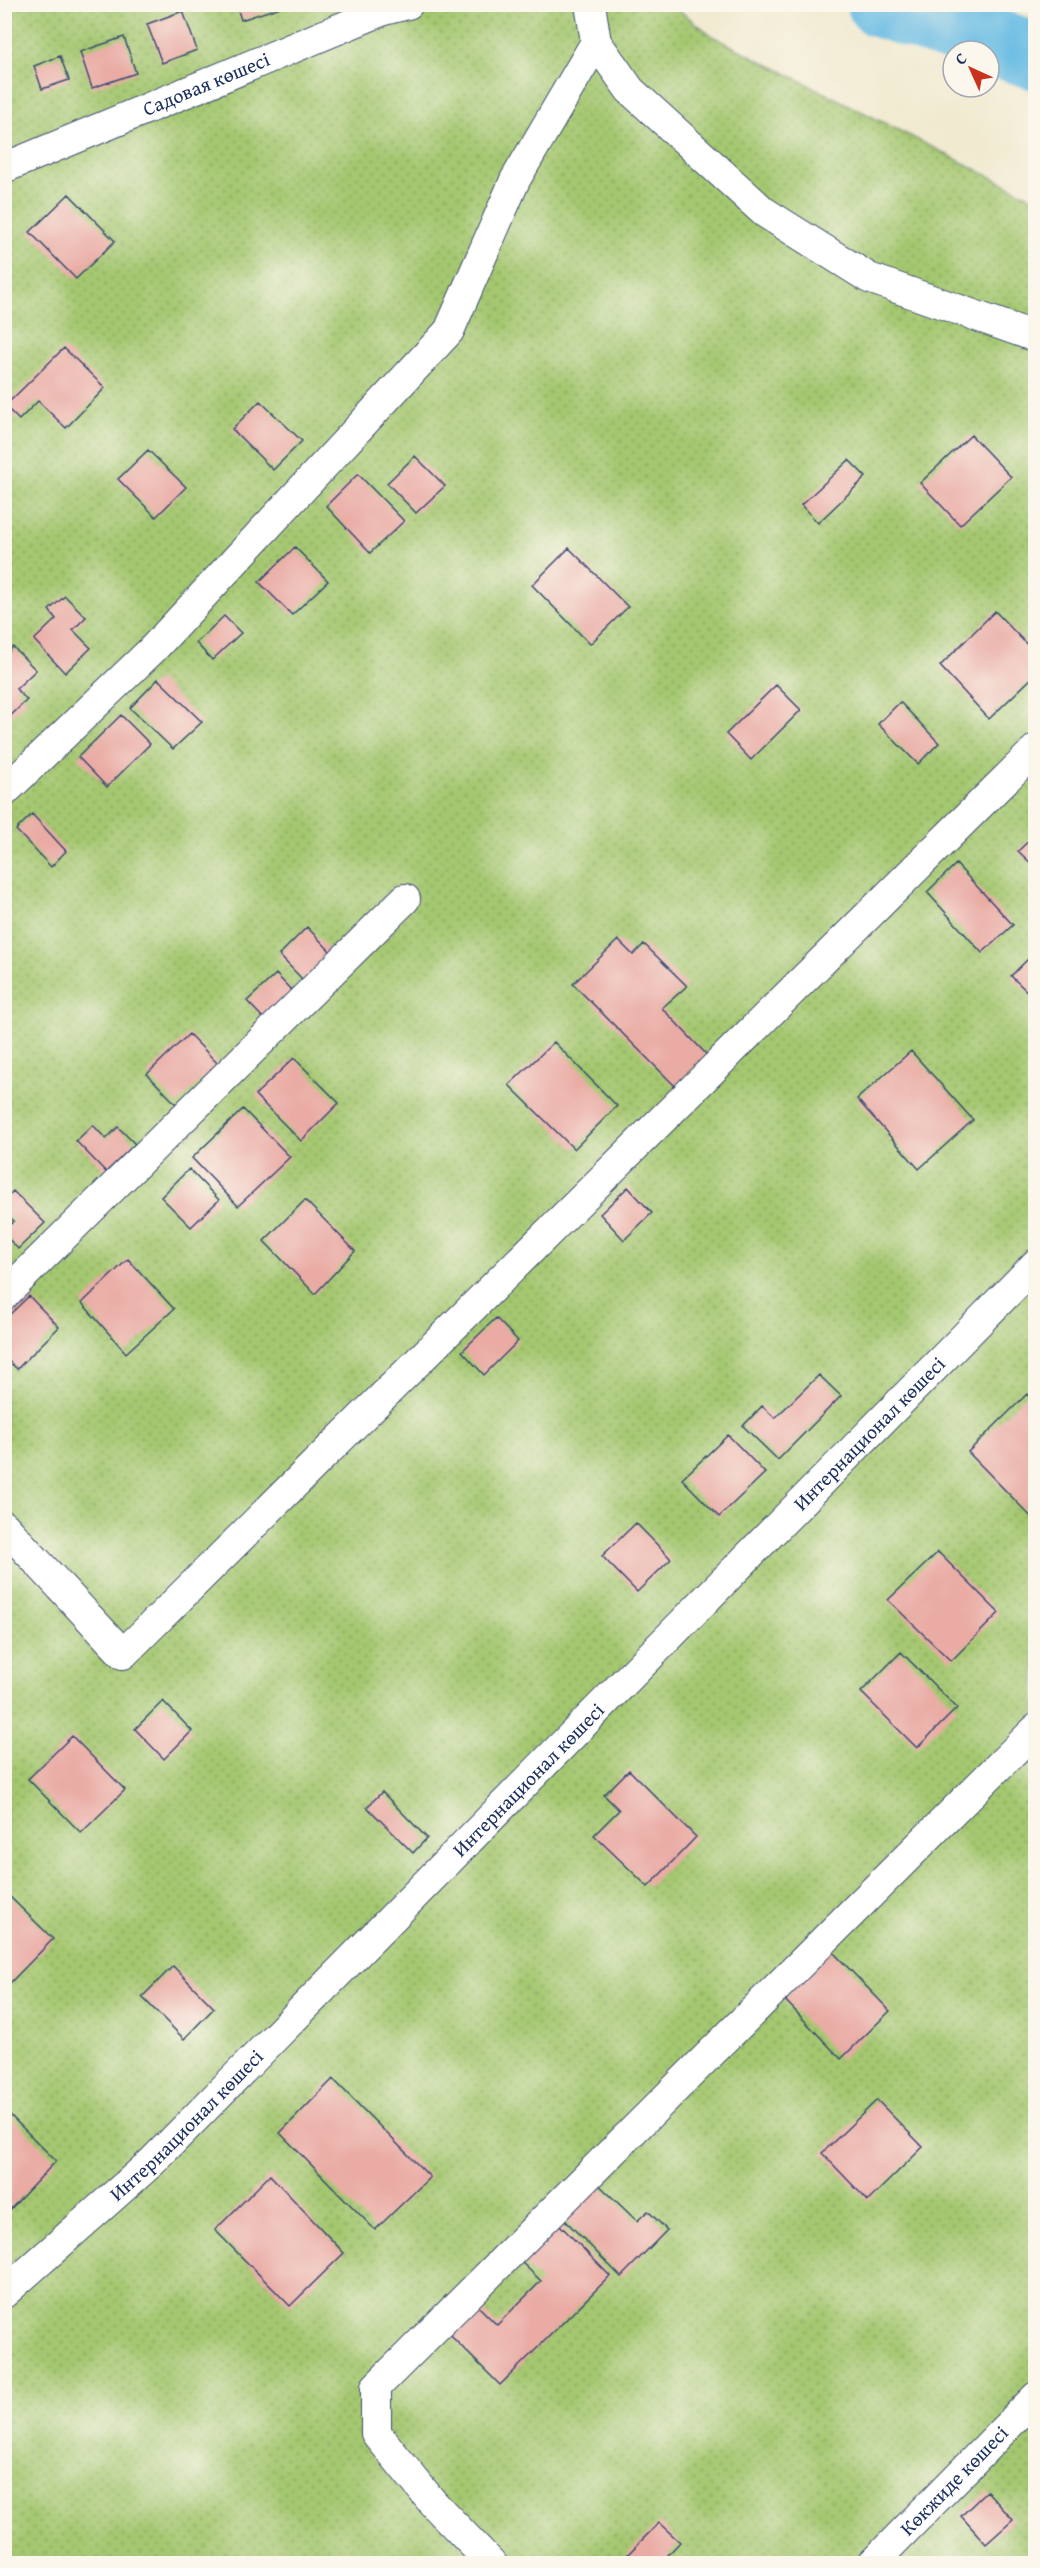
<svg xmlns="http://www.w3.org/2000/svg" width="1040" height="2568" viewBox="0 0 1040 2568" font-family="'Gentium Book Plus',serif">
<defs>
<pattern id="garden-dots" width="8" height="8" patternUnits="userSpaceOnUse" patternTransform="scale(1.5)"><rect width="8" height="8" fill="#a4c770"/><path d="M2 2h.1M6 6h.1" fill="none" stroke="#85a25f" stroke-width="1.8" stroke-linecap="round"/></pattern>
</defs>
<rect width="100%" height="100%" fill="#fbf7ec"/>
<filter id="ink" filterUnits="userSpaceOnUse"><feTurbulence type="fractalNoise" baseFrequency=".0167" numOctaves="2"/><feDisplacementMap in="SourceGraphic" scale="12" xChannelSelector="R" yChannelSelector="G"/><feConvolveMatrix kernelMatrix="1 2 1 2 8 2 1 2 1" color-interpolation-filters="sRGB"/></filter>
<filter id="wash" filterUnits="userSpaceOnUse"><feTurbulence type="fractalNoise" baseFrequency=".008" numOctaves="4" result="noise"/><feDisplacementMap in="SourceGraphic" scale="24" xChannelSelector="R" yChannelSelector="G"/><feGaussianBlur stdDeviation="1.35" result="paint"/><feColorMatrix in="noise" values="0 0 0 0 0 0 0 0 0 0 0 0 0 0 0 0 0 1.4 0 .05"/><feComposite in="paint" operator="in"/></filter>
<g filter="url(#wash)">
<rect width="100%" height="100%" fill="#f1ead0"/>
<!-- garden -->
<path fill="url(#garden-dots)" stroke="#607b67" stroke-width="1.5" d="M5 5H672L714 37 1035 199V2563L5 2564Z"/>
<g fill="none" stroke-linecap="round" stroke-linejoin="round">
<!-- river -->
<path stroke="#67bbe3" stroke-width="68" d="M881 4 1036 56"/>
</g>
<g id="blocks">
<!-- building -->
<path fill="#e9aba4" d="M236 4H287V5L241 20Z
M183 11 197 50 162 63 147 24Z
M124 37 136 73 92 88 80 52Z
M60 56 69 80 42 89 34 66Z
M69 194 115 241 76 279 30 232Z
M64 348 105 388 66 428 38 401 19 420 5 406Z
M260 401 302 441 273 470 232 429Z
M971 435 1011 477 960 525 920 483Z
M148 450 186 487 156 517 118 479Z
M415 456 445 486 416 513 387 483Z
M849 460 866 477 818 523 801 505Z
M358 474 404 521 370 553 326 506Z
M295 547 328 581 292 615 259 582Z
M569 548 628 607 590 644 532 585Z
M65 596 86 617 73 630 91 648 65 673 34 640 56 619 49 610Z
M995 611 1036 654V674L989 719 940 666Z
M224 616 241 633 212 660 196 643Z
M13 647 36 670 16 689 27 700 6 720 4 656Z
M158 679 202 722 173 749 130 708Z
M776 685 801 710 751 760 726 734Z
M900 702 939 743 918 764 878 724Z
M121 715 150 744 107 787 78 757Z
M32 814 66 851 51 867 16 830Z
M1036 834V868L1018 851Z
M956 864 1013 925 982 953 927 892Z
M307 927 332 953 304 981 279 955Z
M618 940 633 955 644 944 687 986 662 1008 707 1055 675 1086 573 984Z
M1036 951V1000L1011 976Z
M276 974 293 992 265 1020 247 1001Z
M189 1034 218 1064 177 1105 147 1074Z
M554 1042 617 1106 574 1149 509 1085Z
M911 1051 973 1120 919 1169 857 1099Z
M294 1058 339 1103 301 1141 255 1095Z
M243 1109 290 1157 238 1206 192 1158Z
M93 1125 106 1139 118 1127 135 1144 106 1172 76 1141Z
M189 1169 219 1200 191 1227 161 1197Z
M628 1187 652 1213 624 1240 600 1214Z
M13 1191 45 1223 18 1249 4 1234V1230L14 1221 4 1212V1200Z
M305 1200 355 1251 315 1294 264 1241Z
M128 1259 174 1309 126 1353 82 1303Z
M29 1296 59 1327 17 1369 4 1357V1320Z
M496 1318 518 1341 484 1375 462 1351Z
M819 1375 841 1396 778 1460 743 1426 762 1406 775 1418Z
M1027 1394 1036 1403V1522L968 1452Z
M728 1435 765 1473 719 1517 682 1479Z
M636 1523 671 1559 637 1592 602 1556Z
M938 1552 999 1613 951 1661 888 1600Z
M901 1652 957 1708 917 1748 861 1692Z
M163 1701 192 1731 164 1759 135 1729Z
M72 1736 125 1790 81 1833 28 1779Z
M629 1770 696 1837 648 1887 594 1835 619 1810 604 1795Z
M382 1792 427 1838 413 1853 367 1807Z
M4 1891 53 1939 7 1986 4 1984Z
M831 1950 890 2011 841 2059 783 1998Z
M173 1966 214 2008 184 2039 142 1997Z
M333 2079 430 2177 375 2230 280 2133Z
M877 2100 923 2147 868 2201 822 2153Z
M4 2109 56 2161 4 2216Z
M270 2175 344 2253 290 2306 215 2230Z
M594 2180 637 2221 648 2211 667 2230 621 2277 559 2214Z
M556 2221 610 2276 500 2385 445 2330 474 2302 497 2325 541 2281 518 2259Z
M987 2491 1013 2520 986 2544 961 2516Z
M659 2523 680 2542 668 2555 677 2564H618Z"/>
</g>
</g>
<g filter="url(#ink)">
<use href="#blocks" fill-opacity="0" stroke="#3b4b6f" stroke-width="1.5"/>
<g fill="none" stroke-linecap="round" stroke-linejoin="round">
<!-- minor casing -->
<g stroke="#3b4b6f" stroke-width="32">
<g id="minor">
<path d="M590 4 596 42 630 90 764 212 869 278 1036 337"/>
<path id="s1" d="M4 168 384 10 408 4"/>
<path d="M4 792 152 650 449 331 515 180 596 42"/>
<path d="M4 1295 405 899"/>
<path d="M4 1526 123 1654 1036 749"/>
<path id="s2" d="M4 2293 152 2162 1036 1264"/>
<path d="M492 2564 433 2503 376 2433V2387L1036 1729"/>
<path id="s3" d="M872 2564 1036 2397"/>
</g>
</g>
<!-- minor -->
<use href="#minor" stroke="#fff" stroke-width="30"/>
</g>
</g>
<g text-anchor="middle" stroke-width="5" stroke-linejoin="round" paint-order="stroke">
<!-- street labels -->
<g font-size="20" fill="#1b2f5e" stroke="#fbf7ec">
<text dy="7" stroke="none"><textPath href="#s1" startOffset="219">Садовая көшесі</textPath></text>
<text dy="7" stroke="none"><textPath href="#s2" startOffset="1220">Интернационал көшесі</textPath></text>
<text dy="7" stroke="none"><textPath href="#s2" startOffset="734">Интернационал көшесі</textPath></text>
<text dy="7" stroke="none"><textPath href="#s2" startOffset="248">Интернационал көшесі</textPath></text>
<text dy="7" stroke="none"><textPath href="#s3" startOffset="117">Көкжиде көшесі</textPath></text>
</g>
</g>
<!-- margin -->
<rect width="1040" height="2568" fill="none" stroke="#fbf7ec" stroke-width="24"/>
<!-- north arrow -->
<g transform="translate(971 69) rotate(315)"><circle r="28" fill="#fbf7ec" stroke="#a1a7b3" stroke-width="1.5"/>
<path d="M0-4.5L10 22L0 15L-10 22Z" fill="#c8321e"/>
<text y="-9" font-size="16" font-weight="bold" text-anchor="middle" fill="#1b2f5e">С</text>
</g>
</svg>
